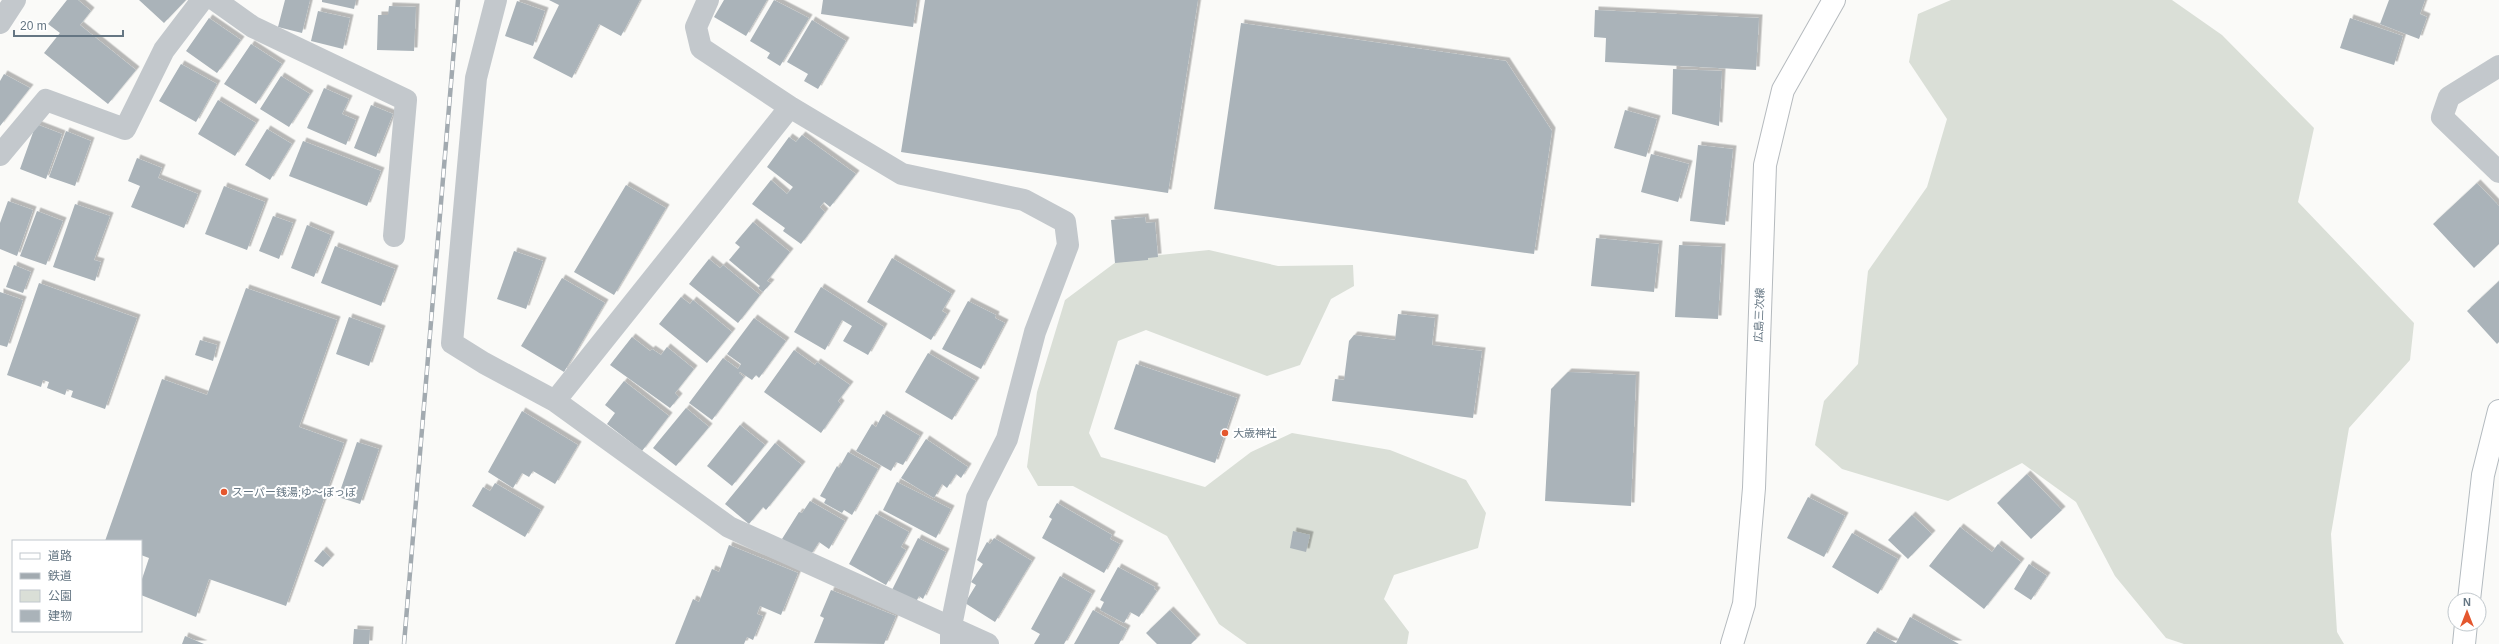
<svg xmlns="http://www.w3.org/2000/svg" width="2499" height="644" viewBox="0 0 2499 644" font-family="Arial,'Noto Sans JP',sans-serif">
<defs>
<filter id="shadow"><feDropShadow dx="3.5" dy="-3.5" stdDeviation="0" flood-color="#0004"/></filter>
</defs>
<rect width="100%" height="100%" fill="#fafaf8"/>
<!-- green -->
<path fill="#dadfd7" d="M1951 0H2172L2222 35 2314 128 2298 202 2414 323 2410 360 2349 428 2331 534 2337 632 2344 644H2184L2166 638 2115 576 2076 502 2022 463 1948 501 1842 469 1815 445 1824 401 1858 364 1868 271 1927 187 1947 119 1909 62 1918 14Z
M1209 250 1278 266 1353 265 1354 286 1331 299 1300 365 1267 376 1146 330 1118 341 1089 433 1101 457 1205 487 1251 452 1292 433 1390 450 1466 480 1486 513 1478 548 1394 575 1384 599 1409 632 1407 644H1247L1219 624 1167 536 1073 486H1038L1027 467 1037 392 1065 300 1120 259Z"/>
<!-- building -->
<path fill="#aab3b9" filter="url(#shadow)" d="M67 0H78L91 11 80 25 136 70 108 104 44 53 60 33 48 24Z
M139 0H186L164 23Z
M285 0H310L302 33 278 27Z
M322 0H356L354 9 322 2Z
M549 0H640L621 36 599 24 572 78 533 58 559 5Z
M724 0H767L746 36 714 17Z
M774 0 809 18 780 66 767 58 770 53 750 41Z
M823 0H917L913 27 821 14Z
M925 0H1198L1168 193 901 152Z
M2389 0H2425L2420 14 2427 17 2419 39 2380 24Z
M517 1 545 11 533 46 505 36Z
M389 6 416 7 414 51 377 50 378 15H388Z
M1595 10 1759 18 1756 70 1605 62 1606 38 1594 37Z
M318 11 350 18 343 49 311 41Z
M209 18 241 40 217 73 186 51Z
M2350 18 2403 36 2394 65 2340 48Z
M812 20 846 41 818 89 804 81 808 74 787 62Z
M1241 23 1506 61 1552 131 1534 254 1214 209Z
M251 44 282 64 256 104 224 84Z
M181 64 217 84 196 122 159 101Z
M1673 69 1722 71 1719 126 1672 114Z
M4 74 30 88 0 126V81Z
M281 76 310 94 289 127 260 109Z
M324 88 349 99 342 114 356 120 346 145 307 128Z
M218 100 256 123 235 156 198 134Z
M371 105 393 114 376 157 354 148Z
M1625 110 1657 119 1646 157 1614 148Z
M36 124 62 134 46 179 20 169Z
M267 129 292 144 270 180 245 165Z
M66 131 91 141 75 186 49 177Z
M802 135 856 174 830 207 824 202 820 207 825 212 801 244 783 231 785 228 752 204 771 180 787 194 793 187 767 167 789 137 796 142Z
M303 141 381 171 367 206 289 176Z
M1698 145 1733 149 1725 225 1690 221Z
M1651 154 1689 164 1678 202 1641 192Z
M137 158 162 168 158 178 198 194 184 228 131 207 140 186 128 181Z
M2477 183 2499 206V244L2474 268 2433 224Z
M626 185 666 208 614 295 574 272Z
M224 186 265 202 247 250 205 234Z
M8 201 33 210 17 256 0 249V223Z
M75 204 110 216 94 260 101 262 95 281 53 267Z
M37 211 63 221 46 265 20 256Z
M273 216 293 223 279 259 259 251Z
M1145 217 1146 223 1155 222 1158 257 1148 258V260L1115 263 1111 220Z
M753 222 790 252 767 281 771 283 763 292 758 288 760 286 729 260 740 247 735 243Z
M307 225 331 235 314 277 291 268Z
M1596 238 1659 244 1654 292 1591 286Z
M1679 245 1722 247 1718 319 1675 317Z
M335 246 395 269 381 306 321 283Z
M514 251 543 261 526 309 497 299Z
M892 258 952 294 942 311 947 314 931 340 867 302Z
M709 259 720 268 723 265 760 295 738 323 689 284Z
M14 265 31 272 23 293 6 287Z
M562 278 605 303 564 372 521 346Z
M2499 281V342L2497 344 2467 311Z
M39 283 137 318 105 409 71 397 73 391 67 389 65 395 47 388 49 382 43 380 41 387 7 375Z
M821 287 884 327 868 355 843 341 852 326 842 320 825 350 794 332Z
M246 288 337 320 299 427 344 443 286 606 209 579 196 617 141 595V582L149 558 141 555V541H105L162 379 207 395Z
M0 292 23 300 7 347 0 345Z
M681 297 690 304 693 300 732 332 707 363 659 324Z
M968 301 996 315 995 318 1005 323 981 369 942 349Z
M1398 314 1435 318 1432 345 1482 351 1473 418 1332 401 1335 379 1344 380 1349 341 1354 335 1395 340Z
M349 317 382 329 369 366 336 354Z
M754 318 786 341 759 378 756 375 752 380 740 372 739 373 744 377 712 420 689 403 723 358 738 369 741 364 727 354Z
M632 337 650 351 652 349 661 355 667 347 694 369 675 393 679 397 670 408 610 365Z
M200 340 217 345 213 361 195 355Z
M794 350 815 365 817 362 850 385 838 401 841 404 821 433 764 392Z
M928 353 976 381 952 420 905 392Z
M1136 364 1237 398 1215 463 1114 429Z
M1568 372 1636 375 1631 506 1545 501 1551 389Z
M624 381 669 416 642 451 607 424 615 413 605 405Z
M686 408 709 427 676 466 653 448Z
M522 411 578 445 555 484 533 471 529 477 522 473 513 488 488 472Z
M883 414 920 436 903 465 896 462 891 471 856 451 872 424 876 427Z
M740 425 765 445 732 486 707 466Z
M926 439 968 467 961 478 956 474 947 488 942 484 934 498 901 478Z
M357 442 379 449 360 504 338 497Z
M775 443 802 465 766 510 763 507 749 524 725 504Z
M848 452 878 469 852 515 844 510 842 513 824 503 826 499 820 496 837 466 839 468Z
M2027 474 2062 510 2031 539 1997 503Z
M897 482 951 509 936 538 883 510Z
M495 483 541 510 525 537 472 506 483 487 490 491Z
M1808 497 1845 516 1824 557 1787 538Z
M810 501 845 521 829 549 819 542 810 556 782 539 799 512 802 513Z
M1057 503 1112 535 1110 539 1120 544 1104 573 1042 538 1052 519 1049 517Z
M876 514 909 532 901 547 906 550 886 585 849 564Z
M1912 515 1932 534 1908 559 1888 540Z
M1960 527 1992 552 1998 544 2021 562 1984 609 1929 566Z
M1293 531 1310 535 1306 552 1290 548Z
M1852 533 1898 559 1878 594 1832 567Z
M918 538 946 552 923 599 919 596 916 602 892 590Z
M994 538 1032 561 995 622 965 603 976 585 971 582 983 564 977 560 987 542 990 544Z
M729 545 798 573 781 615 760 606 757 614 763 616 753 640 747 637 744 644H675L693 599 699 602 712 569 719 572Z
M323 550 331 558 323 567 314 561Z
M2029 564 2047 576 2031 600 2014 589Z
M1118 567 1155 587 1154 589 1157 591 1139 617 1130 612 1124 623 1100 610 1104 602 1100 600Z
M1060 576 1092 594 1064 644H1034L1040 634 1031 629Z
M831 590 896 616 884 644 814 643 824 618 820 616Z
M1093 610 1127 629 1119 644H1074Z
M1170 610 1197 638 1191 644H1157L1146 633Z
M1910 617 1959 644H1866L1874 631 1896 643Z
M354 629 370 630 369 644H353Z
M185 636 204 644H182Z"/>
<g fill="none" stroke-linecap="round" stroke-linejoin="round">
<!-- secondary casing -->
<g stroke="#b3babf" stroke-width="24">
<path id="secondary" d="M2469 600 2483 475 2499 411
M2464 644 2466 624"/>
</g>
<!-- primary casing -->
<g stroke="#b5babe" stroke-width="24">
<path id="primary" d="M1732 644 1744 604 1754 488 1765 165 1783 90 1834 0"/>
</g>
<!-- street -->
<path stroke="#c3c8cc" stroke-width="22" d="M215 0 253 27 406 100 394 236
M496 0 476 78 452 343 484 363 555 401 729 527 988 644
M708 0 696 27 701 48 790 107 902 174 1024 200 1065 222 1068 245 1035 332 1007 439 977 498 951 626V644
M0 23 15 0
M2499 66 2449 97 2442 117 2499 172
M0 155 46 100 125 129 164 50 202 0
M555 401 790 107"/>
<!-- secondary -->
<use href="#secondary" stroke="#fff" stroke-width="22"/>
<!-- primary -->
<use href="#primary" stroke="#fff" stroke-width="22"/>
<!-- rail casing -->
<g stroke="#a2aab0" stroke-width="4.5">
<path id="rail" d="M404 644 458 0"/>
</g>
<!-- rail -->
<use href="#rail" stroke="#fff" stroke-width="3" stroke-dasharray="9" stroke-linecap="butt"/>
</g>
<!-- markers -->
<g fill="#e4572e" stroke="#fff" stroke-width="1.5">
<circle cx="1225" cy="433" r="4"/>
<circle cx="224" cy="492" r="4"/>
</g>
<g text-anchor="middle" stroke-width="4" stroke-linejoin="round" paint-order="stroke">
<!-- street labels -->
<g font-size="11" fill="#657683" stroke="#fff">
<text transform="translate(1759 315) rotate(-88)" y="4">広島三次線</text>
</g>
<!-- poi labels -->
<g font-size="11" fill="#657683" stroke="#fff" text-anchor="start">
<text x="1233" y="437">大歳神社</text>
<text x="232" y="496">スーパー銭湯;ゆ～ぽっぽ</text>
</g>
</g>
<!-- legend -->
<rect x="12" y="540" width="130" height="92" fill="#ffffff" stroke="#c1c8cd"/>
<rect x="20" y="553" width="20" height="6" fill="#ffffff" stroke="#c1c8cd"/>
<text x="48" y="560" font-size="12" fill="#657683">道路</text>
<rect x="20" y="573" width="20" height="6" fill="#a2aab0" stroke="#c1c8cd"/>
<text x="48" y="580" font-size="12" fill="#657683">鉄道</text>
<rect x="20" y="590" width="20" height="12" fill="#dadfd7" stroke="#c1c8cd"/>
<text x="48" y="600" font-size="12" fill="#657683">公園</text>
<rect x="20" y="610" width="20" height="12" fill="#aab3b9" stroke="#c1c8cd"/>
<text x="48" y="620" font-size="12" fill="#657683">建物</text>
<!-- north arrow -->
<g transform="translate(2467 612)"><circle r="19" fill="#ffffff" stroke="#c1c8cd"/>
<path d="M0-3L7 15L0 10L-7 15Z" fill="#e4572e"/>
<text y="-6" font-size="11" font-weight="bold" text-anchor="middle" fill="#657683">N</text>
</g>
<!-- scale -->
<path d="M14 30v6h109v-6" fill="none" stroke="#657683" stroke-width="2"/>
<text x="20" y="30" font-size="12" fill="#657683" stroke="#ffffff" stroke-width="3" paint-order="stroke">20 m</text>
</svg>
